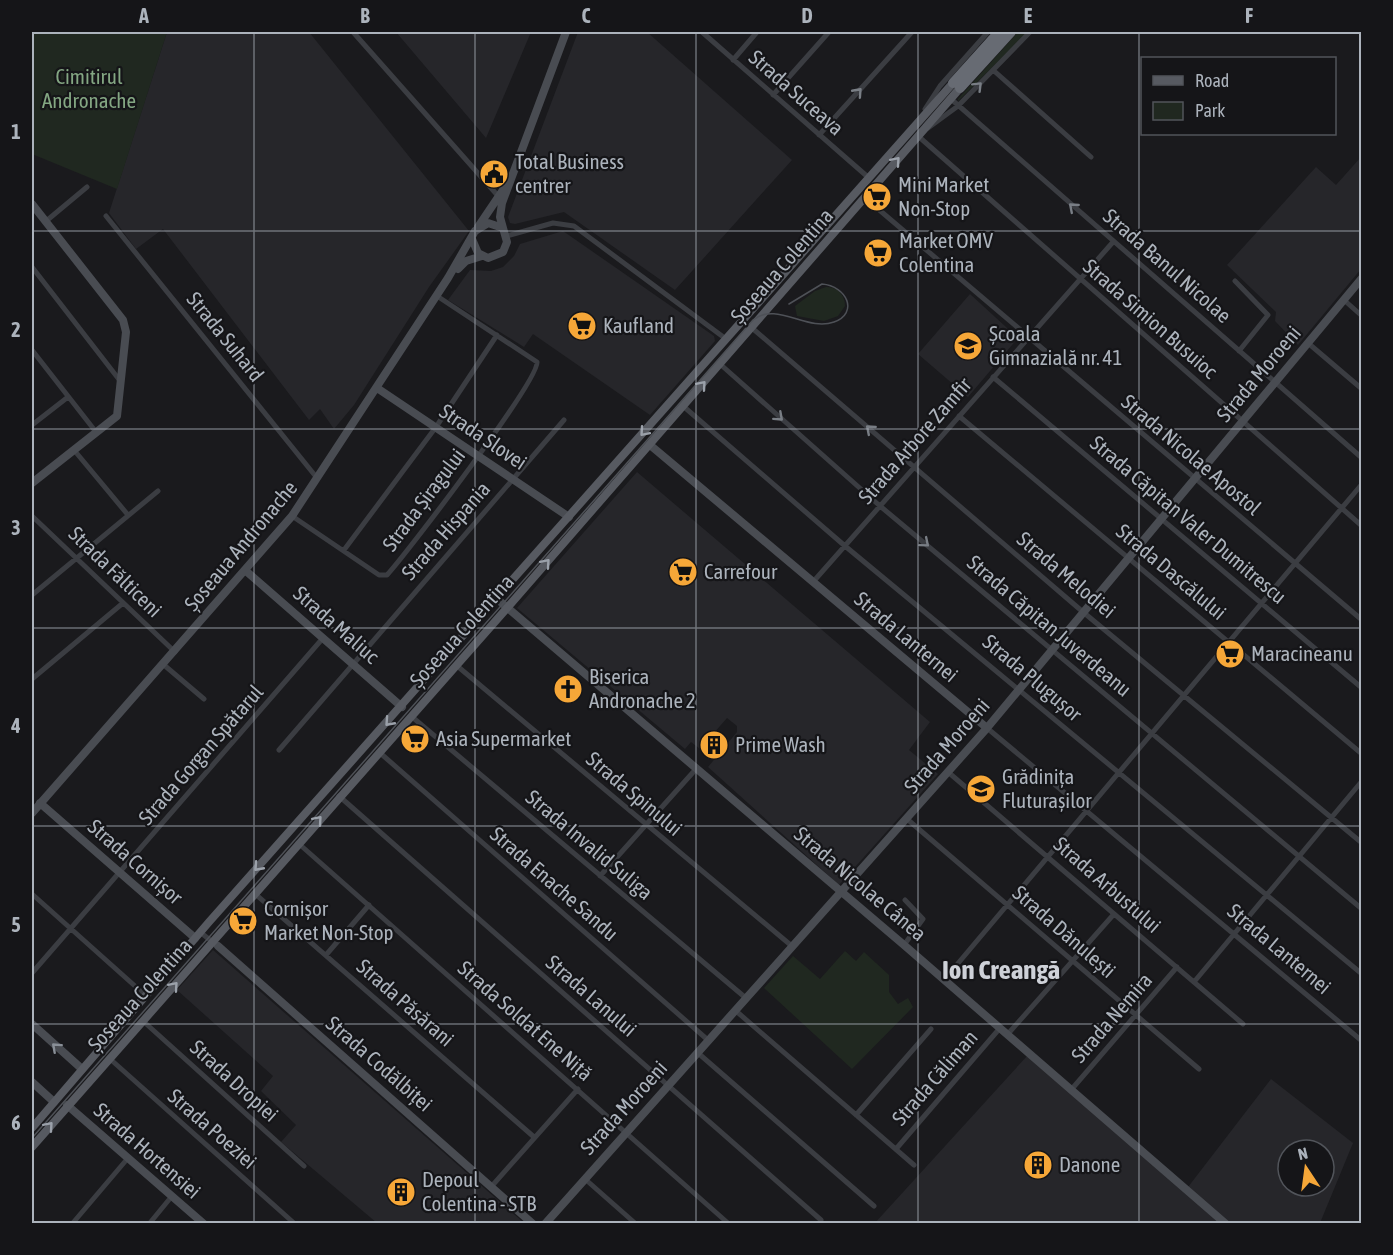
<svg xmlns="http://www.w3.org/2000/svg" width="1393" height="1255" viewBox="0 0 1393 1255" font-family="'Asap Condensed',sans-serif">
<rect width="100%" height="100%" fill="#1a1a1d"/>
<!-- built -->
<path fill="#26262a" fill-rule="evenodd" d="M167 32H309L469 231 429 287 354 405 334 429 320 409 309 420 163 229 136 249 109 213Z
M396 32H531L486 138Z
M578 32H647L792 160 675 290 564 212 515 224 510 223 508 217Z
M1361 157V269L1298 345 1275 321 1276 312 1227 265 1316 167 1336 185Z
M563 231 714 336 715 341 650 415 533 334 524 347 448 300 470 270 491 271 503 267 514 256 520 244Z
M970 294 1018 338 968 397 918 354Z
M637 472 930 722 909 750 938 774 839 885 708 767 737 732V726L727 718 700 749 691 742 685 749 517 608Z
M213 950 524 1223H377L281 1142 296 1125 261 1091 273 1076 177 990Z
M1027 1056 1185 1191 1271 1079 1353 1143 1320 1223 874 1224ZM1288 1150H1324V1186H1288Z"/>
<!-- green -->
<path fill="#202820" d="M32 32H167L117 189 32 154Z
M1018 32H1028L958 101V99Z
M826 287C837 287 845 294 845 306L838 316 824 321 797 316 795 306 815 291Z
M845 951 856 961 864 952 889 975V992L898 1004 908 998 913 1007 852 1069 764 988 793 956 820 979Z"/>
<g fill="none" stroke-linecap="round" stroke-linejoin="round">
<!-- street -->
<path stroke="#3b3d42" stroke-width="5" d="M353 32 499 197
M702 32 869 178
M733 60 757 32
M993 70 1091 157
M773 95 829 32
M951 99 1362 458
M925 109 940 86 988 32
M928 128 958 106 1030 32
M819 135 912 32
M918 136 1362 526
M864 197 1362 620
M106 216 317 478
M45 222 87 187
M507 236 553 223 574 226 726 339
M32 267 121 382
M1235 281 1268 315 1239 351
M1344 300 1362 316
M752 328 1083 612 1362 843
M1308 343 1362 389
M32 350 96 432
M720 364 880 506 1362 909
M993 377 1362 688
M683 406 845 546 1362 974
M959 416 1362 754
M32 425 68 397
M74 450 128 515
M32 516 175 652
M292 516 379 575H387C408 552 539 380 537 362L437 296
M344 550 436 427 497 335
M813 582 1113 242
M32 595 158 491
M164 665 204 699
M456 665 793 947
M32 679 123 603
M411 716 747 999
M987 728 1362 1041
M279 750 564 420
M379 752 709 1041
M948 772 1243 1024
M339 796 821 1220
M907 819 1199 1069
M298 843 729 1224
M600 876 696 769
M254 893 534 1137
M32 894 145 995
M200 932 215 944
M904 945 923 919 905 900
M326 955 369 905
M32 973 323 638
M944 980 1362 484
M1194 982 1362 781
M736 1011 914 1165
M143 1021 304 1166
M1007 1035 1114 914
M698 1053 874 1206
M109 1058 295 1224
M1071 1090 1177 967
M856 1115 931 1029
M896 1149 1000 1028
M585 1179 636 1224
M491 1187 578 1089
M72 1224 128 1158
M149 1224 172 1196"/>
<!-- secondary -->
<path stroke="#494c52" stroke-width="8" d="M32 204 123 320 126 332 117 416 32 483
M478 227 505 187
M503 228 500 217 502 203 566 32
M458 269 466 261 482 256
M377 388 569 517
M650 445 987 728
M246 571 402 707
M496 598 904 945 1226 1224
M40 803 195 938
M32 813 292 516 448 278 475 231 488 223 503 228 507 242 503 252 488 258 478 253 472 239
M218 946 533 1224
M32 1024 82 1069
M32 1082 54 1102
M67 1105 204 1224
M545 1224 987 728 1362 278"/>
<!-- primary -->
<path stroke="#575a61" stroke-width="8" d="M32 1128 209 922 953 83
M32 1147 507 608 960 88"/>
<!-- highway -->
<path stroke="#676b73" stroke-width="10" d="M953 83 999 32
M960 88 1011 32"/>
<!-- tram -->
<path stroke="#4e5157" stroke-width="1.5" d="M32 1138 753 320C777 301 807 332 834 322 859 313 847 286 822 284L789 304"/>
</g>
<!-- one-way arrows -->
<defs><path id="oneway-chevron" d="M-2-3.5L2.5 0L-2 3.5" fill="none" stroke-width="1.6" stroke-linecap="round" stroke-linejoin="round" transform="scale(1.5)"/></defs>
<g stroke="#797e85">
<use href="#oneway-chevron" transform="translate(978 86) rotate(-45)"/>
<use href="#oneway-chevron" transform="translate(858 92) rotate(-48)"/>
<use href="#oneway-chevron" transform="translate(1073 207) rotate(-139)"/>
<use href="#oneway-chevron" transform="translate(779 417) rotate(42)"/>
<use href="#oneway-chevron" transform="translate(870 429) rotate(-139)"/>
<use href="#oneway-chevron" transform="translate(925 543) rotate(40)"/>
</g>
<g stroke="#9ba1aa">
<use href="#oneway-chevron" transform="translate(896 161) rotate(-49)"/>
<use href="#oneway-chevron" transform="translate(702 385) rotate(-49)"/>
<use href="#oneway-chevron" transform="translate(644 432) rotate(131)"/>
<use href="#oneway-chevron" transform="translate(546 563) rotate(-49)"/>
<use href="#oneway-chevron" transform="translate(389 722) rotate(132)"/>
<use href="#oneway-chevron" transform="translate(318 820) rotate(-49)"/>
<use href="#oneway-chevron" transform="translate(258 867) rotate(132)"/>
<use href="#oneway-chevron" transform="translate(174 986) rotate(-49)"/>
<use href="#oneway-chevron" transform="translate(49 1126) rotate(-49)"/>
</g>
<use stroke="#898f97" href="#oneway-chevron" transform="translate(56 1047) rotate(-138)"/>
<!-- grid -->
<path fill="none" stroke="#acb3bc" stroke-width="1.5" stroke-opacity="0.55" d="M254 32V1224M475 32V1224M696 32V1224M918 32V1224M1139 32V1224M32 231H1362M32 429H1362M32 628H1362M32 826H1362M32 1024H1362"/>
<!-- icons -->
<defs>
<g id="civic-disc" transform="scale(1.5)"><circle r="9.5" fill="#f6a738" stroke="#151518"/><path d="M-.6-6.5H3V-4.5H.6V-3L4-1V1h2V6H-6V1h2V-1L-.6-3ZM-1.2 2.5V6h2.4V2.5Z" fill="#111"/></g>
<g id="supermarket-disc" transform="scale(1.5)"><circle r="9.5" fill="#f6a738" stroke="#151518"/><path d="M-6-5.5h2.5l.6 2H6L4.5 2H-2.5L-4.4-4H-6ZM-1.5 3.2a1.3 1.3 0 1 0 .1 0ZM3 3.2a1.3 1.3 0 1 0 .1 0Z" fill="#111"/></g>
<g id="school-disc" transform="scale(1.5)"><circle r="9.5" fill="#f6a738" stroke="#151518"/><path d="M0-5L7-2L0 1L-7-2ZM-4 1L0 2.5L4 1V4Q0 6-4 4Z" fill="#111"/></g>
<g id="church-disc" transform="scale(1.5)"><circle r="9.5" fill="#f6a738" stroke="#151518"/><path d="M-1.2-6h2.4v3.5h3.3v2.4h-3.3V6h-2.4V-.1h-3.3v-2.4h3.3Z" fill="#111"/></g>
<g id="building-disc" transform="scale(1.5)"><circle r="9.5" fill="#f6a738" stroke="#151518"/><path d="M-4-6H4V6H1V3H-1V6H-4ZM-2.5-4.3h1.7v1.8h-1.7ZM.8-4.3h1.7v1.8H.8ZM-2.5-1h1.7V.8h-1.7ZM.8-1h1.7V.8H.8Z" fill="#111"/></g>
</defs>
<g fill-rule="evenodd">
<use href="#civic-disc" x="494" y="174"/>
<use href="#supermarket-disc" x="877" y="197"/>
<use href="#supermarket-disc" x="878" y="253"/>
<use href="#supermarket-disc" x="582" y="326"/>
<use href="#school-disc" x="968" y="346"/>
<use href="#supermarket-disc" x="683" y="572"/>
<use href="#supermarket-disc" x="1230" y="654"/>
<use href="#church-disc" x="568" y="689"/>
<use href="#supermarket-disc" x="415" y="739"/>
<use href="#building-disc" x="714" y="745"/>
<use href="#school-disc" x="981" y="789"/>
<use href="#supermarket-disc" x="243" y="921"/>
<use href="#building-disc" x="1038" y="1165"/>
<use href="#building-disc" x="401" y="1192"/>
</g>
<g text-anchor="middle" stroke-width="4.5" stroke-linejoin="round" paint-order="stroke">
<!-- park labels -->
<g font-size="21" fill="#84a783" stroke="#151518">
<text x="89" y="84">Cimitirul<tspan x="89" dy="24">Andronache</tspan></text>
</g>
<!-- street labels -->
<g font-size="21" fill="#acb3bc" stroke="#151518">
<text transform="translate(796 93) rotate(41)" y="7">Strada Suceava</text>
<text transform="translate(782 266) rotate(-49)" y="7">Șoseaua Colentina</text>
<text transform="translate(1167 266) rotate(41)" y="7">Strada Banul Nicolae</text>
<text transform="translate(1150 319) rotate(41)" y="7">Strada Simion Busuioc</text>
<text transform="translate(225 337) rotate(51)" y="7">Strada Suhard</text>
<text transform="translate(1259 374) rotate(-50)" y="7">Strada Moroeni</text>
<text transform="translate(483 437) rotate(34)" y="7">Strada Slovei</text>
<text transform="translate(915 441) rotate(-49)" y="7">Strada Arbore Zamfir</text>
<text transform="translate(1191 455) rotate(40)" y="7">Strada Nicolae Apostol</text>
<text transform="translate(424 500) rotate(-53)" y="7">Strada Șiragului</text>
<text transform="translate(1188 520) rotate(40)" y="7">Strada Căpitan Valer Dumitrescu</text>
<text transform="translate(446 531) rotate(-49)" y="7">Strada Hispania</text>
<text transform="translate(241 546) rotate(-50)" y="7">Șoseaua Andronache</text>
<text transform="translate(115 572) rotate(44)" y="7">Strada Fălticeni</text>
<text transform="translate(1171 572) rotate(40)" y="7">Strada Dascălului</text>
<text transform="translate(1066 575) rotate(40)" y="7">Strada Melodiei</text>
<text transform="translate(336 625) rotate(41)" y="7">Strada Maliuc</text>
<text transform="translate(1049 626) rotate(40)" y="7">Strada Căpitan Juverdeanu</text>
<text transform="translate(462 631) rotate(-48)" y="7">Șoseaua Colentina</text>
<text transform="translate(906 637) rotate(40)" y="7">Strada Lanternei</text>
<text transform="translate(1032 678) rotate(40)" y="7">Strada Plugușor</text>
<text transform="translate(947 746) rotate(-49)" y="7">Strada Moroeni</text>
<text transform="translate(201 755) rotate(-49)" y="7">Strada Gorgan Spătarul</text>
<text transform="translate(634 794) rotate(40)" y="7">Strada Spinului</text>
<text transform="translate(589 845) rotate(40)" y="7">Strada Invalid Suliga</text>
<text transform="translate(135 862) rotate(41)" y="7">Strada Cornișor</text>
<text transform="translate(554 884) rotate(41)" y="7">Strada Enache Sandu</text>
<text transform="translate(860 884) rotate(40)" y="7">Strada Nicolae Cânea</text>
<text transform="translate(1107 885) rotate(41)" y="7">Strada Arbustului</text>
<text transform="translate(1064 932) rotate(41)" y="7">Strada Dănulești</text>
<text transform="translate(1279 949) rotate(40)" y="7">Strada Lanternei</text>
<text transform="translate(140 995) rotate(-48)" y="7">Șoseaua Colentina</text>
<text transform="translate(591 996) rotate(41)" y="7">Strada Lanului</text>
<text transform="translate(405 1003) rotate(41)" y="7">Strada Păsărani</text>
<text transform="translate(1112 1018) rotate(-49)" y="7">Strada Nemira</text>
<text transform="translate(525 1021) rotate(41)" y="7">Strada Soldat Ene Niță</text>
<text transform="translate(379 1064) rotate(41)" y="7">Strada Codălbiței</text>
<text transform="translate(935 1078) rotate(-49)" y="7">Strada Căliman</text>
<text transform="translate(234 1081) rotate(42)" y="7">Strada Dropiei</text>
<text transform="translate(624 1108) rotate(-48)" y="7">Strada Moroeni</text>
<text transform="translate(212 1129) rotate(41)" y="7">Strada Poeziei</text>
<text transform="translate(147 1151) rotate(41)" y="7">Strada Hortensiei</text>
</g>
<!-- poi labels -->
<g font-size="21" fill="#acb3bc" stroke="#151518" text-anchor="start">
<text x="515" y="169">Total Business<tspan x="515" dy="24">centrer</tspan></text>
<text x="898" y="192">Mini Market<tspan x="898" dy="24">Non-Stop</tspan></text>
<text x="899" y="248">Market OMV<tspan x="899" dy="24">Colentina</tspan></text>
<text x="603" y="333">Kaufland</text>
<text x="989" y="341">Școala<tspan x="989" dy="24">Gimnazială nr. 41</tspan></text>
<text x="704" y="579">Carrefour</text>
<text x="1251" y="661">Maracineanu</text>
<text x="589" y="684">Biserica<tspan x="589" dy="24">Andronache 2</tspan></text>
<text x="436" y="746">Asia Supermarket</text>
<text x="735" y="752">Prime Wash</text>
<text x="1002" y="784">Grădinița<tspan x="1002" dy="24">Fluturașilor</tspan></text>
<text x="264" y="916">Cornișor<tspan x="264" dy="24">Market Non-Stop</tspan></text>
<text x="1059" y="1172">Danone</text>
<text x="422" y="1187">Depoul<tspan x="422" dy="24">Colentina - STB</tspan></text>
</g>
<!-- district labels -->
<g font-size="27" font-weight="bold" fill="#ced1d8" stroke="#151518">
<text x="1001" y="979">Ion Creangă</text>
</g>
</g>
<!-- border -->
<rect width="1393" height="1255" fill="none" stroke="#151518" stroke-width="66"/>
<!-- legend -->
<rect x="1141" y="57" width="195" height="78" fill="#151518" stroke="#51545a" stroke-width="1.5"/>
<rect x="1153" y="76" width="30" height="9" fill="#575a61" stroke="#51545a" stroke-width="1.5"/>
<text x="1195" y="87" font-size="18" fill="#acb3bc">Road</text>
<rect x="1153" y="102" width="30" height="18" fill="#202820" stroke="#51545a" stroke-width="1.5"/>
<text x="1195" y="117" font-size="18" fill="#acb3bc">Park</text>
<!-- north arrow -->
<g transform="translate(1306 1168) rotate(347)"><circle r="28" fill="#151518" stroke="#51545a" stroke-width="1.5"/>
<path d="M0-4.5L10 22L0 15L-10 22Z" fill="#f6a738"/>
<text y="-9" font-size="16" font-weight="bold" text-anchor="middle" fill="#acb3bc">N</text>
</g>
<rect x="33" y="33" width="1327" height="1189" fill="none" stroke="#acb3bc" stroke-width="2"/>
<g font-size="20" text-anchor="middle" font-weight="bold" fill="#acb3bc">
<text x="144" y="23">A</text>
<text x="365" y="23">B</text>
<text x="586" y="23">C</text>
<text x="807" y="23">D</text>
<text x="1028" y="23">E</text>
<text x="1249" y="23">F</text>
<text x="16" y="139">1</text>
<text x="16" y="337">2</text>
<text x="16" y="535">3</text>
<text x="16" y="733">4</text>
<text x="16" y="932">5</text>
<text x="16" y="1130">6</text>
</g>
</svg>
